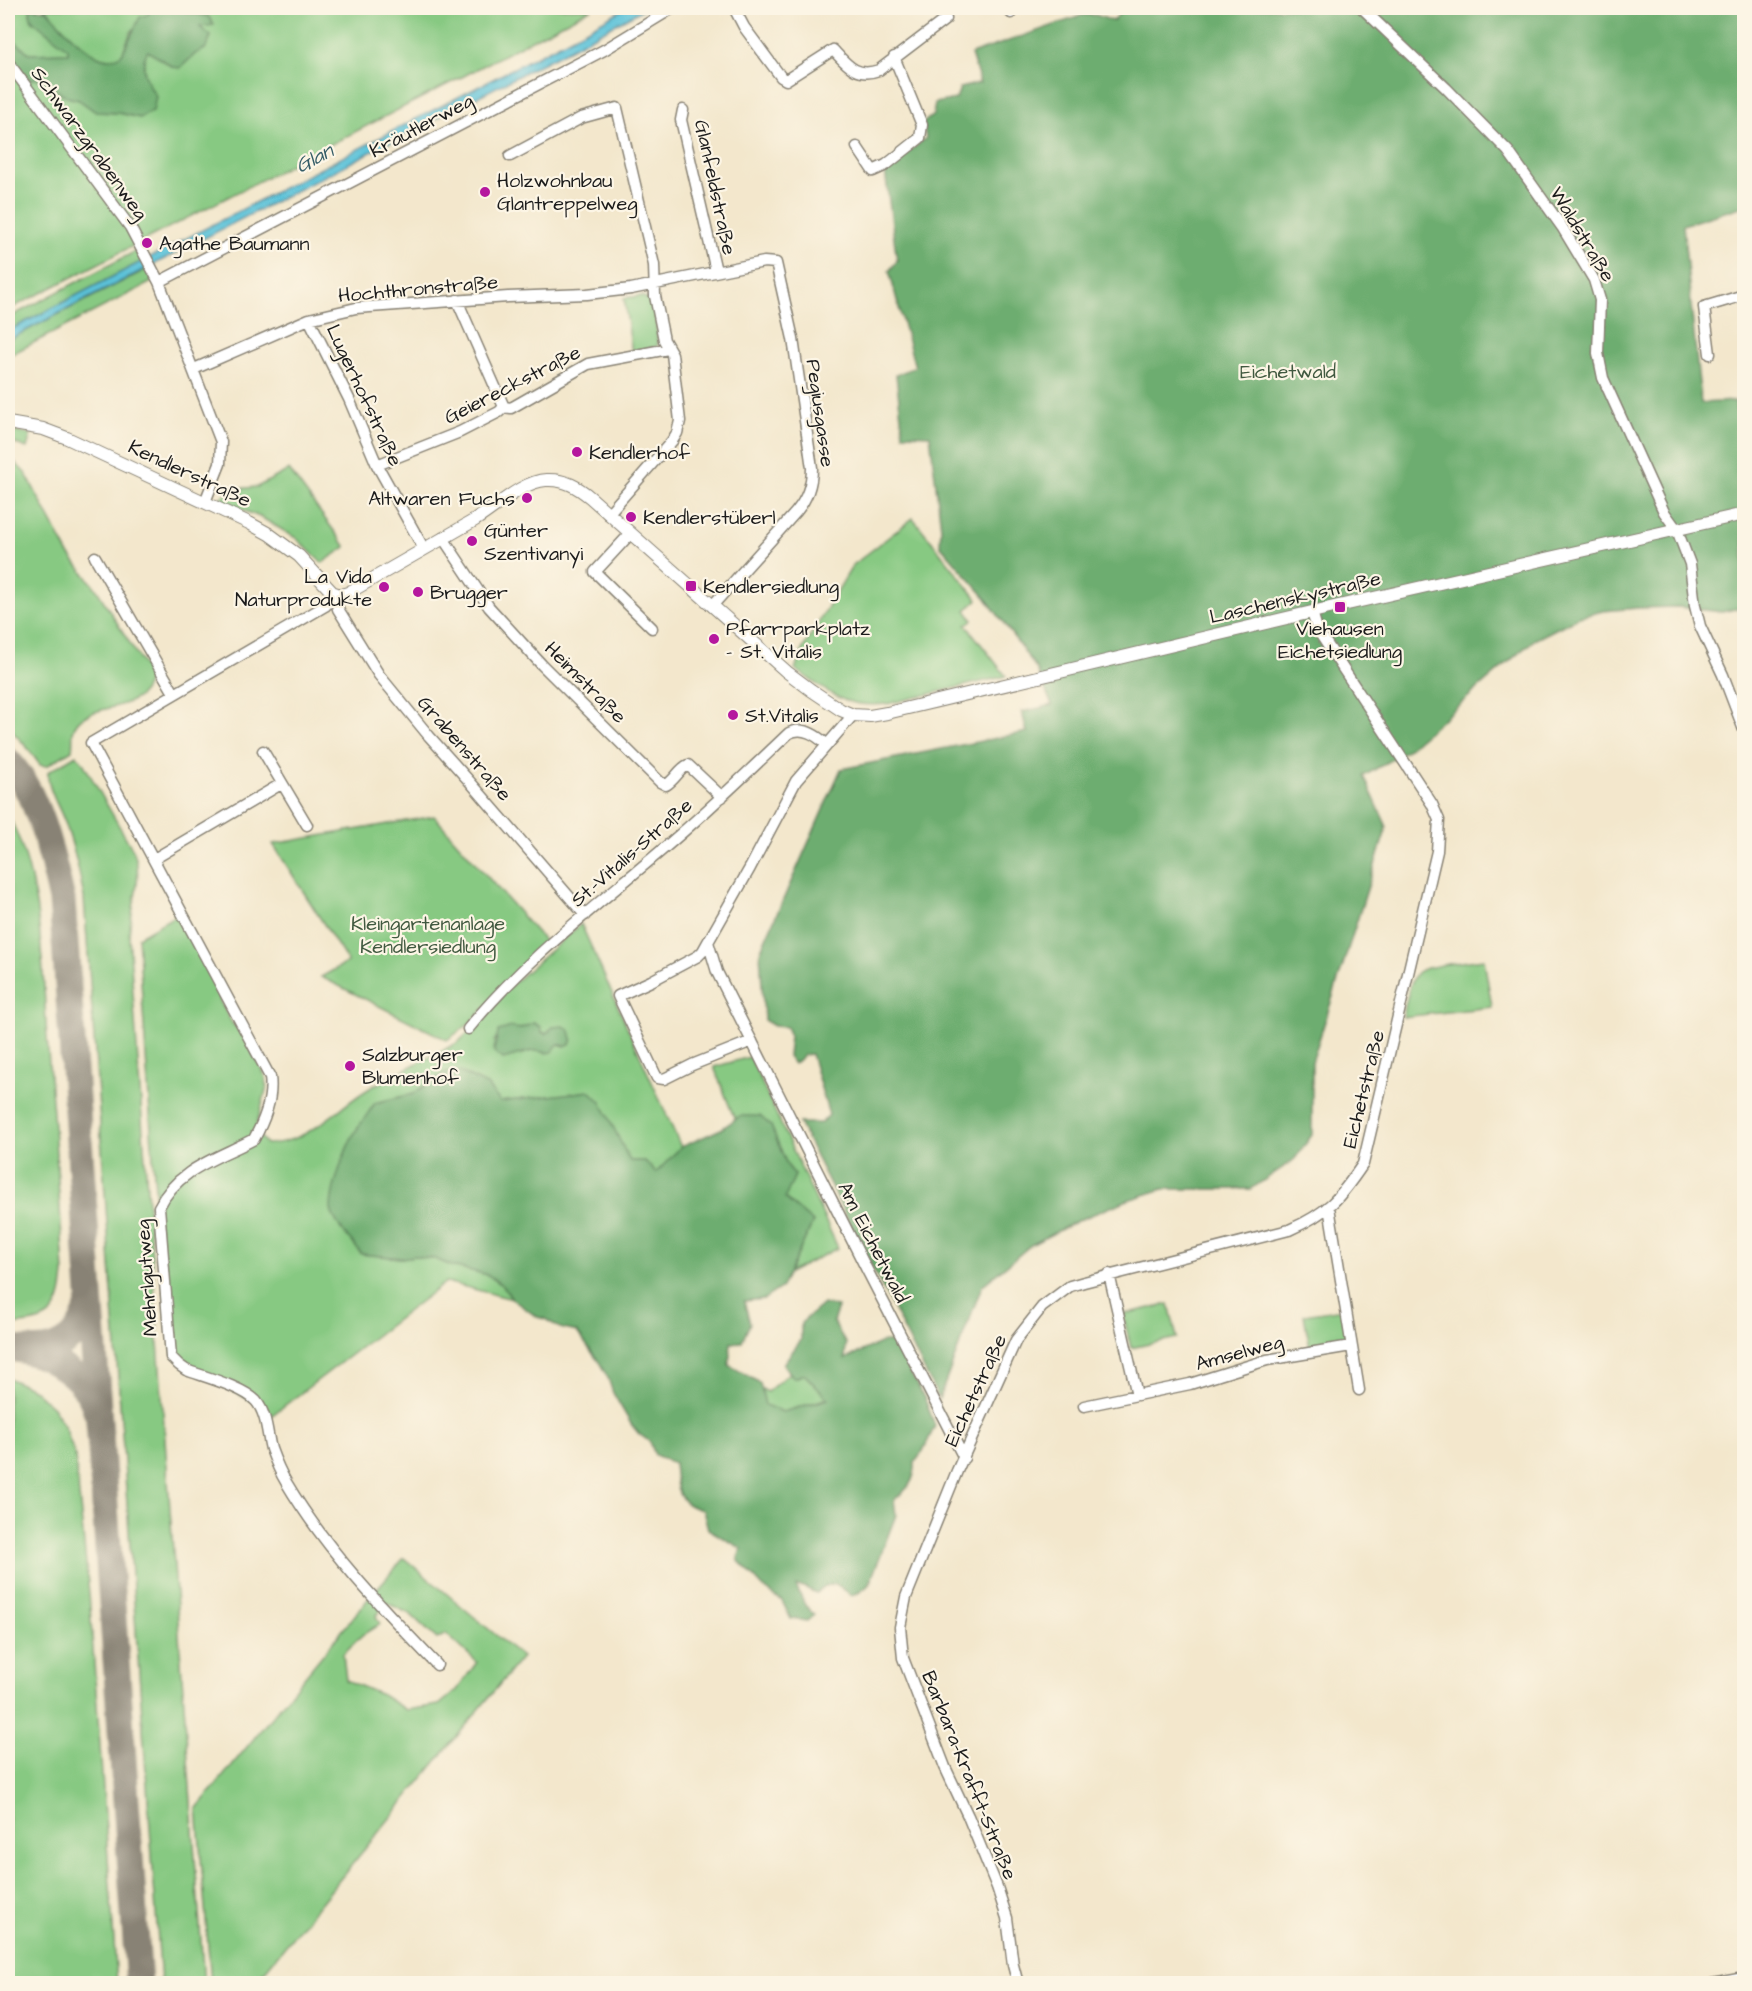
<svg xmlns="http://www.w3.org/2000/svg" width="1752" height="1991" viewBox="0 0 1752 1991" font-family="'Architects Daughter',sans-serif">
<rect width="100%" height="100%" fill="#fcf5e5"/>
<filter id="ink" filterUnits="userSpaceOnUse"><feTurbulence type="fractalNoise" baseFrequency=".0167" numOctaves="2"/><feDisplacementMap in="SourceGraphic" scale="12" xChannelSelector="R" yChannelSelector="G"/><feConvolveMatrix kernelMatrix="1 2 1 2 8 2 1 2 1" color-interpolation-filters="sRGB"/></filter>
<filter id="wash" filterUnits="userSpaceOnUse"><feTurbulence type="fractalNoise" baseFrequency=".008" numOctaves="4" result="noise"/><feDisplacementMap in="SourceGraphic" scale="24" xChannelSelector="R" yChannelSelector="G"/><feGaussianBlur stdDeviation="1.35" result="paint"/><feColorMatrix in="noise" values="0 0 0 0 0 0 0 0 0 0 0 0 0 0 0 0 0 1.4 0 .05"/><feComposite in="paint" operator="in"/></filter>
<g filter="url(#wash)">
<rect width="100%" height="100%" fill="#f3e7cc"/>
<!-- green -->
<path fill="#87c982" stroke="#52724f" stroke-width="1.5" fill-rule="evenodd" d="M8 8H31L30 13 32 20 69 49 68 53 30 54 16 42 8 38Z
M43 8H150L149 14 131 32 122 54C119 56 113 59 109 59 88 59 59 24 47 10Z
M180 8H592L462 77 8 310V51L35 78 67 97 79 100 96 112 119 113 140 118 156 96 146 82 143 57 148 50 180 68 195 54 205 49 211 36 199 27 208 16 185 12Z
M136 251 143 261 8 331V318Z
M147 269 153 278 152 282 8 356V340Z
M641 296C658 299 656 332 658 346L632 353 624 298Z
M8 431 31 434 27 448 8 441Z
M8 455 26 474 68 553 95 587 149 674C149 714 92 702 77 723 70 732 74 740 72 750L47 766 40 765 26 746 8 727Z
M289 470 346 547 322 563 296 538 262 518 218 500 232 489 257 487Z
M913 518 978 600 966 610 973 620 966 625 1006 676 887 704C844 709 828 692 795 669L803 648 853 565Z
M76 755 82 761 134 852C144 880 130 908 129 937L204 1983H161L84 898C80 873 74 849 66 825 61 810 46 787 48 772Z
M8 815C43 879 42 966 47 1037 53 1116 60 1194 64 1273 61 1316 49 1323 8 1325Z
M434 816 547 944 468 1025 447 1040 321 977 348 962 273 844Z
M178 914 220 993V1001L232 1023 242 1033 266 1077 267 1087 255 1130 266 1144C309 1144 336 1108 370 1088 398 1072 428 1058 457 1043L467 1034 494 1000 581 924 681 1147 656 1173 645 1161H630L590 1091 500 1102 487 1085 429 1082 413 1094 375 1103C363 1122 350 1139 343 1161L340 1228 353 1242 361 1254 401 1258 415 1256 435 1259 452 1266 488 1275 503 1286 512 1299 446 1282 267 1419 264 1407 193 1371 173 1356 156 1204 138 937ZM534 1023 542 1032 546 1034 550 1031 562 1044H558L546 1053C536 1049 530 1051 520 1055L494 1041 498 1036 512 1027 519 1029Z
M1484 959 1492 1007 1403 1017C1405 1007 1410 977 1418 972 1426 965 1471 961 1484 959Z
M750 1057 838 1248 789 1273 813 1222 784 1198 795 1175 787 1165 771 1126 740 1116 735 1120 714 1067Z
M1169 1304 1177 1338 1131 1348 1123 1314Z
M1342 1309 1346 1332 1345 1338 1337 1344 1310 1348 1304 1315Z
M790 1372 795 1378 804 1374 828 1398 783 1412 765 1406 761 1388 767 1392Z
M8 1378 33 1389 53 1407 66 1429 75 1456 89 1593 117 1983H8Z
M404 1558 522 1657 255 1983H211L197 1808 373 1593ZM387 1603 410 1614 437 1639 446 1634 477 1662 457 1690 439 1705 406 1710 382 1695 346 1680 343 1654 362 1635 380 1624 376 1616Z"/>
<!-- forest -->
<path fill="#6dad70" stroke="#446446" stroke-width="1.5" d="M31 8 47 10C59 24 89 59 109 59 113 59 119 56 122 54L140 17 149 14 150 8H180L185 12 208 16 214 25 200 27 211 36 205 49 195 54 180 68 173 67 148 51C138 66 147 83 156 96L153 111 140 118 119 113 96 112 79 100 67 97 40 79H30L21 71 8 51V38L16 42 30 54 68 53V49L32 20 30 13Z
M1124 8H1355L1365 15 1381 8H1744V206L1683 225 1701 403 1735 401 1744 448V607L1722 612 1679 607 1638 608 1603 611 1579 617 1534 640 1407 750 1364 776 1387 827 1312 1062V1135L1294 1160 1251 1189H1163L1128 1200 1079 1220 1031 1245 982 1286 939 1399 799 1123H821L829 1115 811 1054 804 1055 794 1064 788 1056 790 1036 786 1027 774 1026 764 1020 760 952 841 769 1027 732 1022 712 1052 705 1036 668 985 597 940 545 941 528 930 435 903 434 896 375 915 367 889 271 897 261 885 171 926 138 923 123 933 115 935 103 956 99 960 88 980 83 971 54 1083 15H1096L1113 21Z
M534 1023 541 1027 542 1032 546 1034 553 1027 564 1026 570 1031 572 1039 570 1044 565 1046 558 1044 552 1052C545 1054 540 1050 533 1051 523 1052 513 1057 503 1059L494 1052C494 1044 498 1039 498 1031L512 1027 519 1029Z
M460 1072 487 1085 500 1102 590 1091 601 1102 630 1161H645L656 1173 681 1147 721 1129 740 1116H760L771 1126 787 1165 795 1175 785 1198 813 1222 782 1287 764 1299 744 1301 750 1323 742 1342 731 1343 729 1365 760 1383 765 1405 783 1412 828 1399 804 1374 794 1378 783 1364 801 1340V1323L823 1304 838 1307 833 1322 846 1343 845 1359 882 1342H893L925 1399 935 1426 922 1453 915 1462C916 1480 908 1489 894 1500L896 1515 869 1585 858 1593 851 1595 836 1584 825 1586 816 1593 804 1587 796 1586 805 1605 814 1615 807 1621 791 1619 782 1601 764 1588 738 1560 741 1548 708 1529 703 1510C676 1505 676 1487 674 1463L655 1455 650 1442 639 1434 631 1424 613 1393 608 1378 599 1362 577 1332 560 1328 545 1319 537 1317 512 1299 503 1286 488 1275 452 1266 435 1259 415 1256 401 1258 361 1254C352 1240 338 1229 332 1213 327 1199 346 1147 354 1134 360 1124 368 1114 375 1103L413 1094 444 1073Z"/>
<!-- water -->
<path fill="#5cc2d9" stroke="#3c6f7a" stroke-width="1.5" d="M625 8H645L568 50 8 340V331L564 42Z"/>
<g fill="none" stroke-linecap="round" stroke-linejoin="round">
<!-- taxiway -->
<path stroke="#888274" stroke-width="27" d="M8 761C39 794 52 856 62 900L139 1984
M8 1348C44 1351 85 1373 96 1410
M26 1350C60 1354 81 1336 89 1304"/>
</g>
</g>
<g filter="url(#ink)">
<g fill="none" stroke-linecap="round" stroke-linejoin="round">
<!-- minor casing -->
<g stroke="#888274" stroke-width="13">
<path id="minor" d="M734 8 744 27 781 77 786 80 833 50C848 66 857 78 879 70L946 19 943 8
M1007 8 1011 13
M1362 8 1446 88 1508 151 1562 227 1594 280 1600 300 1598 353 1603 378 1664 512 1677 530 1690 564 1695 606 1700 626 1723 675 1744 730
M8 62 130 227 159 282 221 442 220 464 205 502
M683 110 681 120 716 271
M857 147 873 171 886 165 920 138 922 125 894 57
M510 156 581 118 617 108 654 265 655 296 664 340 672 354 680 421 677 433 672 441 608 514
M159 282 604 50 673 8
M457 300 504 407
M309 319 349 399 377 465 424 549
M1710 354 1704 307 1744 295
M194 369 309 319 356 308 508 297 587 294 631 289 764 262 776 263 793 339 812 468C812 486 807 499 796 512L712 606
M377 465 460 432 499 412 504 407 511 408 588 364 668 349
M630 534 595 572 652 628
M443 538 489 607 542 665 660 782 666 785C675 780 679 769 688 765L722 797
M95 557 174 693
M336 594 325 606 91 743 270 1077C273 1098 264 1121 254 1139 219 1158 178 1168 159 1207L171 1357 179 1365 186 1370C205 1377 243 1387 256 1401 267 1414 267 1434 271 1449 275 1460 280 1472 286 1482 326 1550 382 1608 437 1665
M336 594 338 609 379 675 429 736 471 783 585 915
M853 715 796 781 750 868 708 942 717 972 866 1268 964 1458
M263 751 307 825
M154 859 281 784
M708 942 703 951 698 956 651 981 618 996 657 1078 664 1079 692 1065 752 1041
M468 1029C523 961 595 907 662 850 706 813 747 773 789 733 803 726 816 735 826 744
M1329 1207 1359 1390
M1109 1274 1137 1395 1190 1384 1267 1360 1351 1346
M1084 1406 1137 1395
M1018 1984 1013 1965 1007 1918 997 1887 968 1816 945 1767 903 1658 900 1627 906 1597 957 1471 1016 1340 1042 1307 1070 1286 1084 1282 1289 1230C1328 1213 1340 1198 1363 1164L1437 851 1439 820 1432 804 1317 629 1312 612
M1712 1984 1744 1978"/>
</g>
<!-- tertiary casing -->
<g stroke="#888274" stroke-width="14">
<path id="tertiary" d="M8 423 43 429 67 438 249 523 269 534 299 556 332 592 340 595 348 593C390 569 433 544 475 520 495 508 523 481 546 480 565 479 578 487 591 498L787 672 811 690 841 710 853 715 870 716 887 713 1312 612 1744 514"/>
</g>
<!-- minor -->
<use href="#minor" stroke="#fff" stroke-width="10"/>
<!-- tertiary -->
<use href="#tertiary" stroke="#fff" stroke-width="12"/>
</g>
</g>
<!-- markers -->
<g fill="#b5179e" stroke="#fcf5e5" stroke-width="2">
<circle cx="485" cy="192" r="6"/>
<circle cx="147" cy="243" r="6"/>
<circle cx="577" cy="452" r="6"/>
<circle cx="527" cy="498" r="6"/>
<circle cx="631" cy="517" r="6"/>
<circle cx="472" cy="541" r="6"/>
<rect x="685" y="580" width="12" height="12" rx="3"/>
<circle cx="384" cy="587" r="6"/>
<circle cx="418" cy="592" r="6"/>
<rect x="1334" y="601" width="12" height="12" rx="3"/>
<circle cx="714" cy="639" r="6"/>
<circle cx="733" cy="715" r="6"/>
<circle cx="350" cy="1066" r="6"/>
</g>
<g text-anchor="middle" stroke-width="4.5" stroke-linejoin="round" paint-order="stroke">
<!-- street labels -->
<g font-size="20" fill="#1c1c1c" stroke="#fcf5e5">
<text transform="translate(421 125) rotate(-28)" y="7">Kräutlerweg</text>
<text transform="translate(90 143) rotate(54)" y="7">Schwarzgrabenweg</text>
<text transform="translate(716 187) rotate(78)" y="7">Glanfeldstraße</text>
<text transform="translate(1583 234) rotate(59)" y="7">Waldstraße</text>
<text transform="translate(418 288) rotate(-5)" y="7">Hochthronstraße</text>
<text transform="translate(512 384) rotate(-27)" y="7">Geiereckstraße</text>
<text transform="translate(365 395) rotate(65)" y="7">Lugerhofstraße</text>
<text transform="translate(821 413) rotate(82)" y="7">Pegiusgasse</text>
<text transform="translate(190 473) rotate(25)" y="7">Kendlerstraße</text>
<text transform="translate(1295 597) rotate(-13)" y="7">Laschenskystraße</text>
<text transform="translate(586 682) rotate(45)" y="7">Heimstraße</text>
<text transform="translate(465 748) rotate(49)" y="7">Grabenstraße</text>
<text transform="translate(631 852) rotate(-41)" y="7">St.-Vitalis-Straße</text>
<text transform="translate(1363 1089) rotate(-76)" y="7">Eichetstraße</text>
<text transform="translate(874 1242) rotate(63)" y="7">Am Eichetwald</text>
<text transform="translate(146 1278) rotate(-94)" y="7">Mehrlgutweg</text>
<text transform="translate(1239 1352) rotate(-15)" y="7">Amselweg</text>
<text transform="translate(975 1390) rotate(-65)" y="7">Eichetstraße</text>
<text transform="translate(970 1775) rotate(68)" y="7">Barbara-Krafft-Straße</text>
</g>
<!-- poi labels -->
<g font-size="20" fill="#1c1c1c" stroke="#fcf5e5" text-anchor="start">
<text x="497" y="187">Holzwohnbau<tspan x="497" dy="23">Glantreppelweg</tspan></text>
<text x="159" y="250">Agathe Baumann</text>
<text x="589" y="459">Kendlerhof</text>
<text x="515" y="505" text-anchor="end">Altwaren Fuchs</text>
<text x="643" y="524">Kendlerstüberl</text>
<text x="484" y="537">Günter<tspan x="484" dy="23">Szentivanyi</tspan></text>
<text x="372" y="583" text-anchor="end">La Vida<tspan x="372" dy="23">Naturprodukte</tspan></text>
<text x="703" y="593">Kendlersiedlung</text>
<text x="430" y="599">Brugger</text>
<text x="726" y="635">Pfarrparkplatz<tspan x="726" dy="23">- St. Vitalis</tspan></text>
<text x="1340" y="635" text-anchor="middle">Viehausen<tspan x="1340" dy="23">Eichetsiedlung</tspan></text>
<text x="745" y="722">St.Vitalis</text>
<text x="362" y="1061">Salzburger<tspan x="362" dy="23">Blumenhof</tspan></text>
</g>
<!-- park labels -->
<g font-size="20" fill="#415940" stroke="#fcf5e5">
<text x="1288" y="378">Eichetwald</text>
<text x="428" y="930">Kleingartenanlage<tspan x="428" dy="23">Kendlersiedlung</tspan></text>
</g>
<!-- water labels -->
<g font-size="21" font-style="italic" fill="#365e68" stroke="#fcf5e5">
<text transform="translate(314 158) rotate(-28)" y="7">Glan</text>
</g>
</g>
<!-- margin -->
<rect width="1752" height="1991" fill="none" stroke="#fcf5e5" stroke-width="30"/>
</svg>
